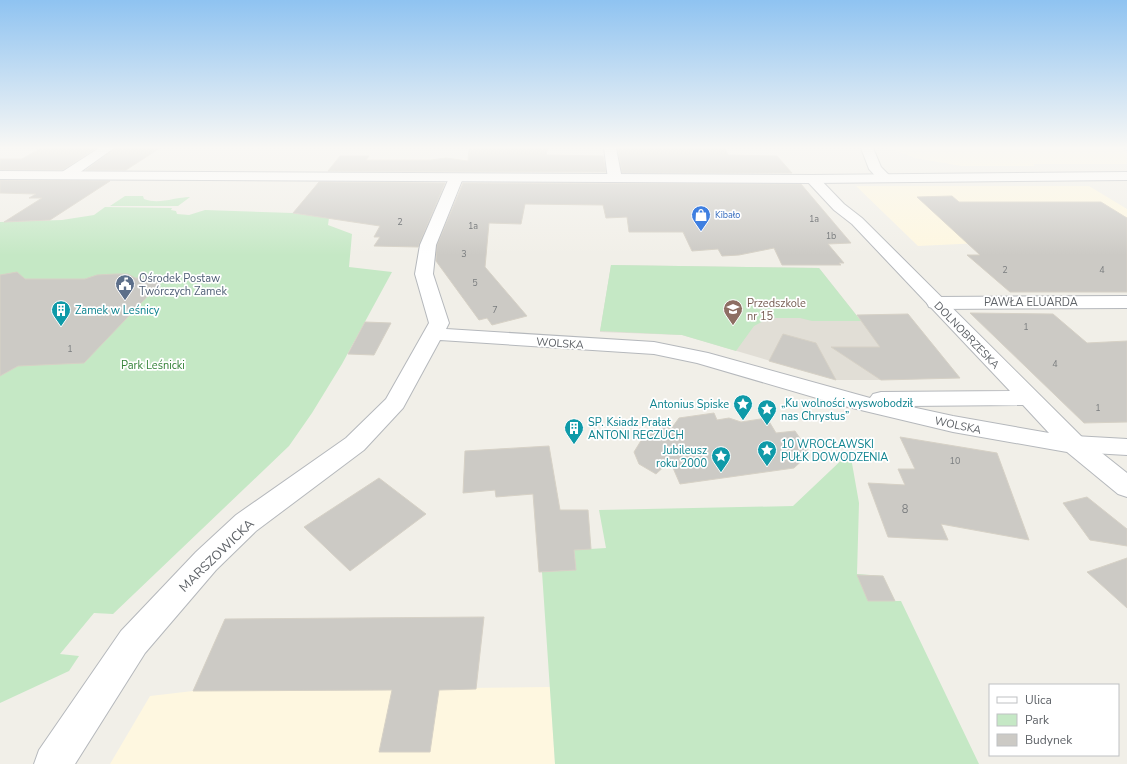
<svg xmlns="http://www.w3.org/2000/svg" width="1127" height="764" viewBox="0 0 1127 764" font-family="'Nunito Sans',sans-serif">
<rect width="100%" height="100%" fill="#f1efe8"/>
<!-- commercial -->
<path fill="#fef7e0" d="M889 148H1120L1127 153V164H1033L1035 166H961L915 158Z
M856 186H1089L1127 209V236L918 246Z
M550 687 555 764H110L150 696 193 691Z"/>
<!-- education -->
<path fill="#e1ded6" d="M611 265 819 268 869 331 894 346 881 380H836L682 335 600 332Z"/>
<!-- green -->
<path fill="#c5e8c5" d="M125 196H143L144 199C159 205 175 197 190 197L178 206H110Z
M105 207 172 208 171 210 176 211 177 214 189 215 205 210 293 213 329 218 328 225 352 234 349 267 392 272 342 364 312 413 289 446 113 614 94 613 60 654 79 656 69 671 0 703V222L62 220 94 215Z
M611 265 819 268 861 321H812L800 318H769L754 326 736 351 682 335 600 331Z
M850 452 859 503 857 574 883 576 895 601H901L979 764H555L542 572 576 570 574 550 606 548 599 510 793 506Z"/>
<!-- building -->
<path fill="#cccac5" stroke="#d6d1c6" d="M41 148H96L63 170H0V159H22Z
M115 148H160L126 170H86Z
M469 148H548L546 155 603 156 606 172 328 171 340 156H369L366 160H431L446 158 468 161Z
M618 148H725L728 155 777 156 792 173H622Z
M0 180 110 181 50 220 4 222 42 198H29L36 194 0 193Z
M319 182 445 183 418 247 374 246 380 237H374L380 226 293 213Z
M463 183 801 184 851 243 828 244 844 263H839L841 265H782L774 248 739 255 722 256 718 249 692 251 683 232H629L627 217 606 218 603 205 525 204 521 224 489 223 485 267 527 316 492 325 487 318 479 320 436 261 437 245Z
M952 196 959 202H1101L1127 218V292H1010L967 255H980L917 197Z
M17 272 25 279H85L97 275 116 274H128L135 278H165L84 363 18 366 0 376V275Z
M970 313 1053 314 1087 343 1127 341V422L1084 423Z
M908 314 960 378 881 380 831 347H880L857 315Z
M365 322 391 323 374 355 348 354Z
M783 334 816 343 836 380 769 361Z
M714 413 717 420 729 418 741 422 767 418 776 433 795 431 810 453 794 468 680 484 670 461 656 474 639 464 634 452 642 439 665 426 671 429 679 418Z
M900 437 997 453 1029 540 941 524 948 540 888 537 868 483 905 485 898 469H915Z
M549 446 560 510H588L591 549 574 550 576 570 539 572 533 494 496 497 495 490 463 493 465 451Z
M379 478 426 514 350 571 304 527Z
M1087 497 1127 529V546L1090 540 1063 503Z
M1127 558V608L1087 572Z
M857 575 883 576 895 601H868Z
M484 617 476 689 439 690 430 752H379L392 690 193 691 225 619Z"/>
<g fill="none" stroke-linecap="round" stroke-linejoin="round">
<!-- minor casing -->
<g stroke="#b5b8bc" stroke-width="2">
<path id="minor" d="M99 148H114L72 178H62L60 175 62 172Z
M604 148H616L622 179 620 182H610L608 179Z
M1127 296V308L936 309 929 307 927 303 929 299 936 297Z
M1074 436 1127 439V455L1074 452 1065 450 1062 444 1065 438Z"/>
</g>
<!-- tertiary casing -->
<g stroke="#b5b8bc" stroke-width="2">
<path id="tertiary" d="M861 148H873L881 167 892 178 890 181H880L869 169Z
M456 174 461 175 463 178 436 245 433 274 449 323 446 329 654 342 708 353 870 398 873 394 881 392 1010 391 852 224 834 210 805 179 807 176H817L844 204 862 218 1083 438 1127 473V497L1118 494 1067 452 953 432 844 406 697 363 654 354 440 340 403 408 364 450 256 531 216 570 145 653 75 764H34L39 750 121 631 196 552 236 515 346 438 386 399 429 323 415 274 420 245 449 178 451 175ZM1023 405 1049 433 953 416 907 406Z"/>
</g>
<!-- secondary casing -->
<g stroke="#b6babf" stroke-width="2">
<path id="secondary" d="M0 171 812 175 1127 172V180L812 183 0 179Z"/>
</g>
<!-- minor -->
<use href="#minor" fill="#fff" fill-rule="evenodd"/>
<!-- tertiary -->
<use href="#tertiary" fill="#fff" fill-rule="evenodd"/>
<!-- secondary -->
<use href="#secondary" fill="#fff" fill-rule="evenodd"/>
</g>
<!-- sky -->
<linearGradient id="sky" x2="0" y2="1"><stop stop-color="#8fc3f1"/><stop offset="0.58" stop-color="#f9f8f5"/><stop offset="1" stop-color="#f9f8f5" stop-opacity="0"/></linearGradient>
<rect width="1127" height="255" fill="url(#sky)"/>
<!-- icons -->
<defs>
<g id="shop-pin" transform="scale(1)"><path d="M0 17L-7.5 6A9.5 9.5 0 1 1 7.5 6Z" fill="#3f7fe0" stroke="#fff"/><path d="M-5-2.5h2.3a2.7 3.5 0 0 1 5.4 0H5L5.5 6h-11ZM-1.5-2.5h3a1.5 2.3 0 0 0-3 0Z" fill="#fff"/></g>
<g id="civic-pin" transform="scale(1)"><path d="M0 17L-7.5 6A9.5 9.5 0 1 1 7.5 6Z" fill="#5c6f8a" stroke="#fff"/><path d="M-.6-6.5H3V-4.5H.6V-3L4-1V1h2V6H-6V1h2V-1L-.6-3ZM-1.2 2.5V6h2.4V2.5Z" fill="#fff"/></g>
<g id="school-pin" transform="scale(1)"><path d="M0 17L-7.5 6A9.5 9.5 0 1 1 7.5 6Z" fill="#8d6e63" stroke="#fff"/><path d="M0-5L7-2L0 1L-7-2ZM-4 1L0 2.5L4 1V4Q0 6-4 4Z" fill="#fff"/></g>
<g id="building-pin" transform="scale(1)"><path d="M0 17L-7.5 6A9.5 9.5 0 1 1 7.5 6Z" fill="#0f9aa8" stroke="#fff"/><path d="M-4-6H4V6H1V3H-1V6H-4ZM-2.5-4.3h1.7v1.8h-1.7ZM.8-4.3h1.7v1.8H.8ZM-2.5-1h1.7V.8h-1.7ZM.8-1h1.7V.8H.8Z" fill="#fff"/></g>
<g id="sight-pin" transform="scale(1)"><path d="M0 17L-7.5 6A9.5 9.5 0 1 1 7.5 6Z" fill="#0f9aa8" stroke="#fff"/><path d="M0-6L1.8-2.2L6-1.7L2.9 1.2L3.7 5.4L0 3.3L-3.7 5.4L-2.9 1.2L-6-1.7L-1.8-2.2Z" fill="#fff"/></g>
</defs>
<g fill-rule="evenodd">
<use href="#shop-pin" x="701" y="215"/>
<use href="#civic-pin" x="125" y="284"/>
<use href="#school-pin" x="733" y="309"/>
<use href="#building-pin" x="61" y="310"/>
<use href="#sight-pin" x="743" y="404"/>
<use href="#sight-pin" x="767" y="409"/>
<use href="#building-pin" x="574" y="428"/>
<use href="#sight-pin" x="767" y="450"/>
<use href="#sight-pin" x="721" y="456"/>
</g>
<g text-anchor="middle" stroke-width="3.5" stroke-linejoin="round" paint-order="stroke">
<!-- far-shop labels -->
<g font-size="9" fill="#366cbe" stroke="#fff" text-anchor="start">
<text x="715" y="218">Kibało</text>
</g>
<!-- number labels -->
<g font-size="9" fill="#7a7d7f">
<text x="814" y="222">1a</text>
<text x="400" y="225">2</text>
<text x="473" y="229">1a</text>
<text x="831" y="239">1b</text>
<text x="464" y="257">3</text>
<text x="1005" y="273">2</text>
<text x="1102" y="273">4</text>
<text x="475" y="286">5</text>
<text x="495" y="313">7</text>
<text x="1026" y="330">1</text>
<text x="70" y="352">1</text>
<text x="1055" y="367">4</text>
<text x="1098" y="411">1</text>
<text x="955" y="464">10</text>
</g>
<!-- service labels -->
<g font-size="11" fill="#4e5e75" stroke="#fff" text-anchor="start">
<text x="139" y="282">Ośrodek Postaw<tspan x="139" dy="13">Twórczych Zamek</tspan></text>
</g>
<!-- street labels -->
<g font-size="11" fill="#5f6368" stroke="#fff">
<text x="1031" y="306">PAWŁA ELUARDA</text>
<text transform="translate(967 335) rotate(46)" y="4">DOLNOBRZESKA</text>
<text transform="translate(560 343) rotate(4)" y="4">WOLSKA</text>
<text transform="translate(958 425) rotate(12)" y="4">WOLSKA</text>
</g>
<!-- education labels -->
<g font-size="11" fill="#785e54" stroke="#fff" text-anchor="start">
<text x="747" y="307">Przedszkole<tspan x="747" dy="13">nr 15</tspan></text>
</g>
<!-- culture labels -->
<g font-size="11" fill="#0d838f" stroke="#fff" text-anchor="start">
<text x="75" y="314">Zamek w Leśnicy</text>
<text x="781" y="407">„Ku wolności wyswobodził<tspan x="781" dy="13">nas Chrystus”</tspan></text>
<text x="729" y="408" text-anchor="end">Antonius Spiske</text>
<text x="588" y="426">SP. Ksiadz Prałat<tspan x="588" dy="13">ANTONI RECZUCH</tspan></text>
<text x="781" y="448">10 WROCŁAWSKI<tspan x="781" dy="13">PUŁK DOWODZENIA</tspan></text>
<text x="707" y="454" text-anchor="end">Jubileusz<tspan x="707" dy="13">roku 2000</tspan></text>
</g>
<!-- park labels -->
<g font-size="11" fill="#348238" stroke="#fff">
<text x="153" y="369">Park Leśnicki</text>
</g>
<!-- near-number labels -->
<g font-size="11" fill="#7a7d7f">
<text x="905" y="513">8</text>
</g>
<!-- near-street labels -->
<g font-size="13" fill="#5f6368" stroke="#fff">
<text transform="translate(216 555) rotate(-44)" y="5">MARSZOWICKA</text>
</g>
</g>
<!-- legend -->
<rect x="989" y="684" width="130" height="72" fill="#ffffff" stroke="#bfc1c3"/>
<rect x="997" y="697" width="20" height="6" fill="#ffffff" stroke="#bfc1c3"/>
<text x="1025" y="704" font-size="12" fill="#5f6368">Ulica</text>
<rect x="997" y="714" width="20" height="12" fill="#c5e8c5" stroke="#bfc1c3"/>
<text x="1025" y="724" font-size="12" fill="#5f6368">Park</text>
<rect x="997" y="734" width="20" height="12" fill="#cccac5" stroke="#bfc1c3"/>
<text x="1025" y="744" font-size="12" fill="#5f6368">Budynek</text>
</svg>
